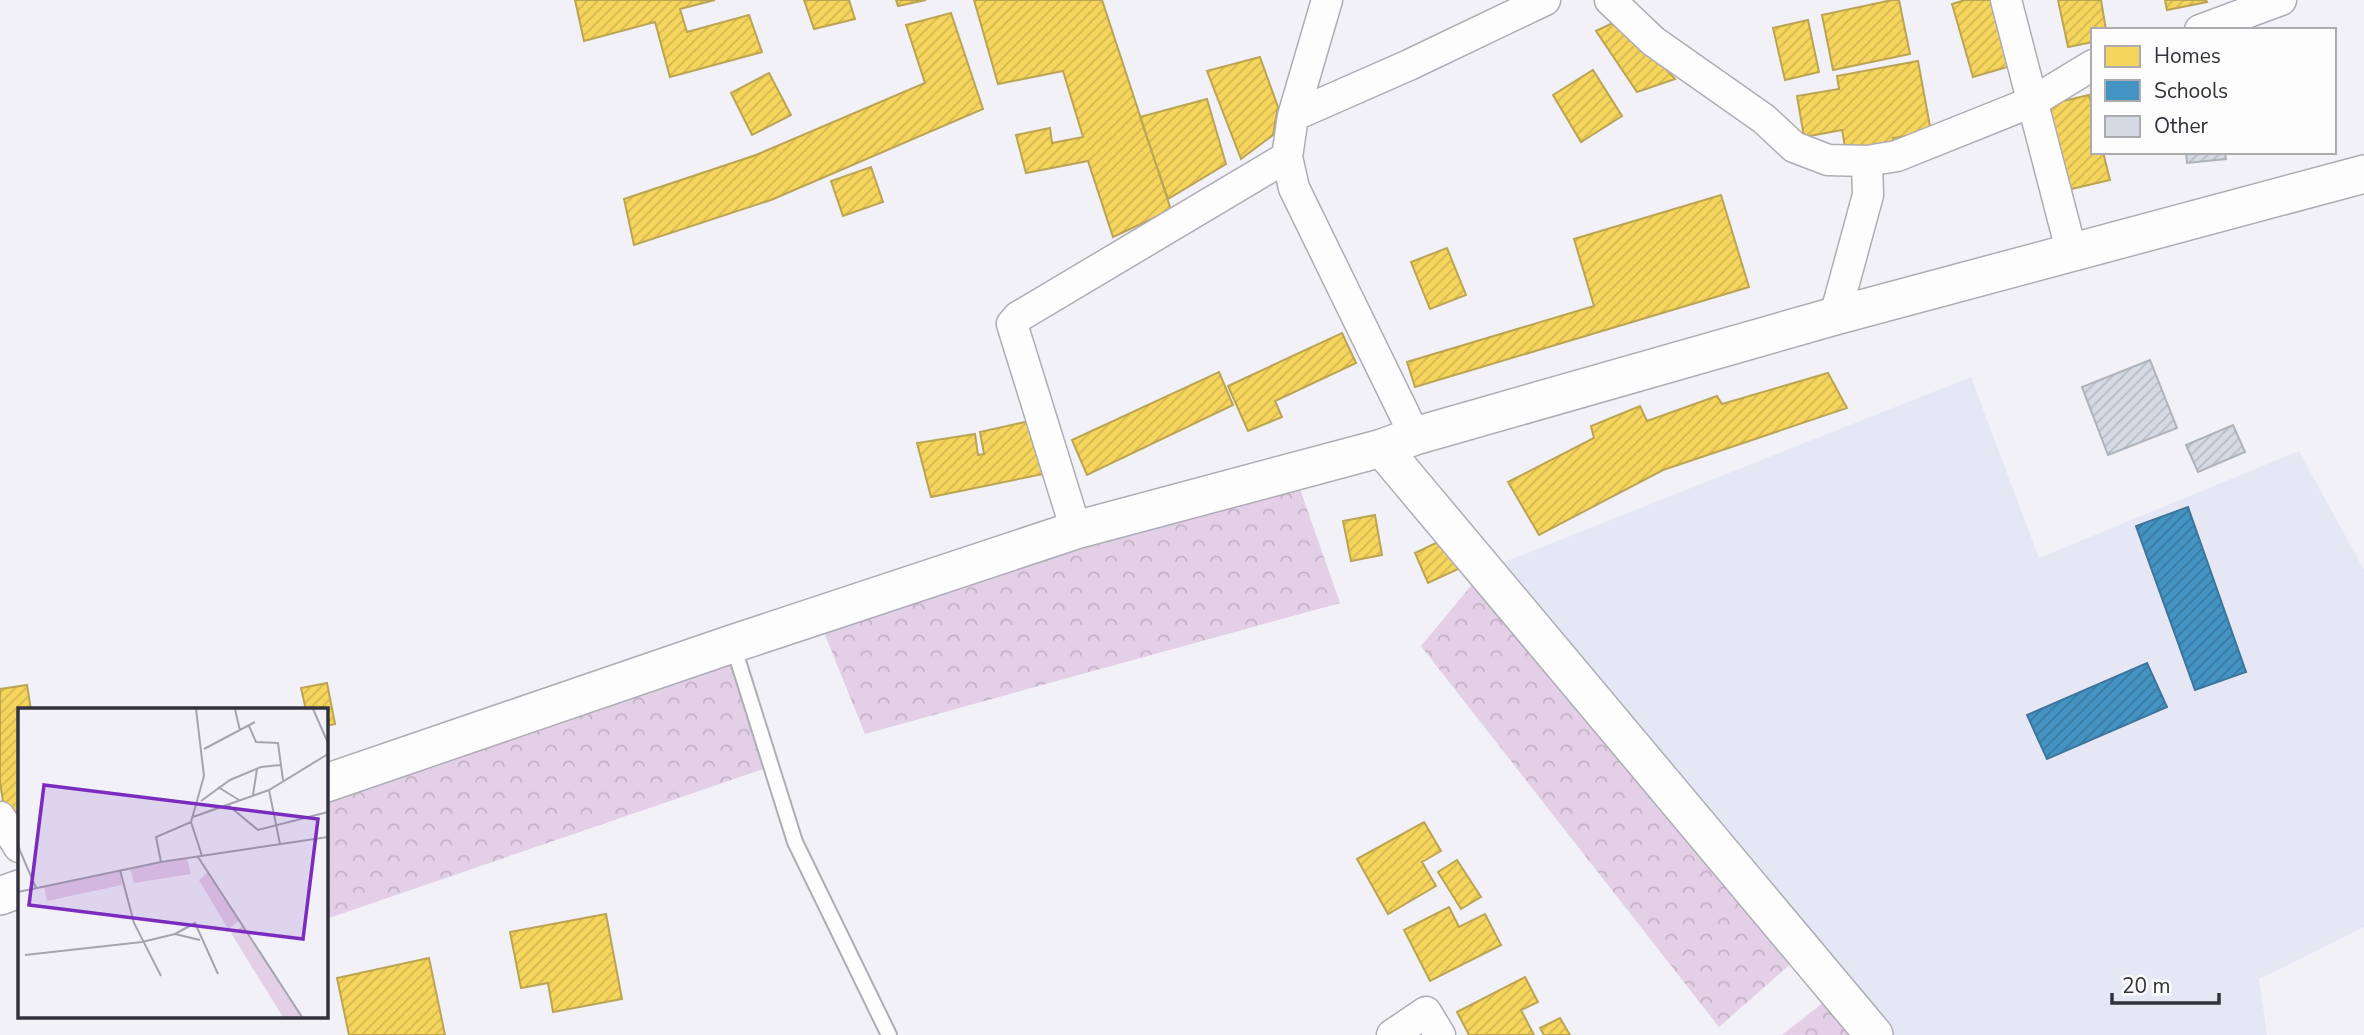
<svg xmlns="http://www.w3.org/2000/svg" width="2364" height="1035" viewBox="0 0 2364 1035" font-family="'Nunito Sans',sans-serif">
<defs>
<pattern id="forest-crowns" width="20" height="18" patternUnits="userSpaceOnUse" patternTransform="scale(1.75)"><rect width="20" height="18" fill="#e3cfe6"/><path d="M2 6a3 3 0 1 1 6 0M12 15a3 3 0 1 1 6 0" fill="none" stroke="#c3b2c6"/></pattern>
<pattern id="homes-hatch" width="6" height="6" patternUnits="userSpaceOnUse" patternTransform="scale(1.75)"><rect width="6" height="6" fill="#f6d55c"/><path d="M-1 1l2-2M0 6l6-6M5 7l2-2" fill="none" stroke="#d3b751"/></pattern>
<pattern id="schools-hatch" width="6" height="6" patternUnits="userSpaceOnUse" patternTransform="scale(1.75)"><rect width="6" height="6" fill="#4393c3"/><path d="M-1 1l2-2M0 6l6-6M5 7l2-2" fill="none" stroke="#3979a0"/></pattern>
<pattern id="building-hatch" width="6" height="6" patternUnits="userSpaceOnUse" patternTransform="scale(1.75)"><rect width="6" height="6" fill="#d5d9e3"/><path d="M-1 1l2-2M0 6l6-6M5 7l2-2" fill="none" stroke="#b7bbc4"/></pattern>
</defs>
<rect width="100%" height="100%" fill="#f1f1f7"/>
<!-- built -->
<path fill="#e6e7f5" d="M1971 377 2039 558 2299 451 2364 570V927L2259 979 2267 1035H1874L1484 570Z"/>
<!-- forest -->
<path fill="url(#forest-crowns)" d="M1294 472 1340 603 865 734 817 615Z
M1484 570 1804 952 1719 1027 1421 646Z
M732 644 772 766 326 919V783Z
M1838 991 1875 1035H1782Z"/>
<!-- homes -->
<path fill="url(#homes-hatch)" stroke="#bba453" stroke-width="2" d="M575 0H715L680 9 687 32 749 15 762 52 670 77 655 22 584 41Z
M804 0H849L855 19 814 29Z
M896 0H926L898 6Z
M974 0H1102L1171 210 1113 237 1088 161 1026 173 1016 135 1050 128 1052 143 1083 137 1063 71 998 84Z
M1892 0H1899L1910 54 1833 70 1822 15Z
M1965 0H1995L2014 65 1973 77 1952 4Z
M2058 0H2101L2106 30H2093V42L2068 47Z
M2165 0H2206L2207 2 2167 10Z
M951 13 983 109 771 200 634 245 624 199 756 155 925 83 906 25Z
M1621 19 1675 79 1637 92 1596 31Z
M1808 20 1819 72 1785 80 1773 28Z
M1260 57 1278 107 1273 135 1241 159 1207 71Z
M1918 61 1931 132 1893 138 1895 150 1846 152 1842 130 1804 137 1797 96 1839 89 1837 76Z
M1593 70 1622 116 1581 142 1553 95Z
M769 73 791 115 752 135 731 93Z
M2089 95 2093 111V152H2103L2110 180 2067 190 2046 105Z
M1207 99 1226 164 1168 199 1140 117Z
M871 167 883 202 843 216 831 181Z
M1721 195 1749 287 1415 387 1407 362 1594 306 1574 239Z
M1447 248 1466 295 1430 309 1411 262Z
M1342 333 1356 363 1275 401 1282 417 1248 431 1228 386Z
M1219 372 1233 405 1087 475 1072 440Z
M1828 373 1847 408 1663 470 1539 535 1508 482 1594 438 1591 426 1640 406 1647 421 1717 396 1722 404Z
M1034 420 1048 473 931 497 917 443 975 434 978 455 984 454 980 432Z
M1375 515 1382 555 1351 561 1343 521Z
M1444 539 1458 569 1428 583 1415 553Z
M327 683 335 724 326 726V710H306L301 688Z
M27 685 31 710H19V813L5 815 0 782V689Z
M1424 822 1441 851 1422 862 1436 886 1388 914 1357 859Z
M1457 860 1481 897 1461 909 1438 872Z
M1449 907 1459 927 1485 914 1501 945 1430 981 1404 930Z
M606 914 622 999 553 1012 548 983 521 988 510 932Z
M429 958 445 1035H349L337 978Z
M1525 977 1538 1002 1521 1010 1534 1035H1469L1457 1012Z
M1560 1018 1570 1035H1544L1540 1028Z"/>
<!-- schools -->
<path fill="url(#schools-hatch)" stroke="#3e769b" stroke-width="2" d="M2188 507 2246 672 2195 690 2136 526Z
M2147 663 2167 707 2047 759 2027 715Z"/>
<!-- building -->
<path fill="url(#building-hatch)" stroke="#afb2b9" stroke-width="2" d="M2186 152H2225L2226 159 2187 163Z
M2150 360 2177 428 2108 455 2082 387Z
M2233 425 2245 452 2198 472 2186 445Z"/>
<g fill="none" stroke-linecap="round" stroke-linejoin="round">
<!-- service casing -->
<g stroke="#adadb5" stroke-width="18">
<path id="service" d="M733 645 795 842 889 1035"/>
</g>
<!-- minor casing -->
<g stroke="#adadb5" stroke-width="33">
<path id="minor" d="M1327 0 1293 116 1287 157 1294 188 1415 436
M1610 0 1653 41 1764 119 1794 147 1828 160 1867 161 1897 156 2032 102 2093 65
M2006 0 2071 250
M2200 30 2281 0
M1293 116 1409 65 1545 0
M1835 316 1868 195 1867 161
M1076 530 1012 324 1018 317 1287 157
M0 817 19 847
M1392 1035 1426 1012 1440 1035"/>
</g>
<!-- tertiary casing -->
<g stroke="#adadb5" stroke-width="40">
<path id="tertiary" d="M1382 448 1874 1035
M326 783 732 644 1076 530 1382 448 1415 436 1835 316 2364 174
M0 896 19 889"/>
</g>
<!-- service -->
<use href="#service" stroke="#fdfdfe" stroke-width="14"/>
<!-- minor -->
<use href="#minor" stroke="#fdfdfe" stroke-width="30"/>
<!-- tertiary -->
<use href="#tertiary" stroke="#fdfdfe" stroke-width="37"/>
</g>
<!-- overview -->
<g transform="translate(18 708)">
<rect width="310" height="310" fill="#f1f1f7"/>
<path d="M169 150 173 166 116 175 112 160ZM102 162 104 177 29 193 26 178ZM190 164 221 213 210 221 181 172ZM225 218 285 309H265L213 225Z" fill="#e3cfe6"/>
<path fill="none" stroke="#a5a5ad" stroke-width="2" d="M178 1 186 68 173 114 184 148M217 1 222 23M295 1 310 35M231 18 238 34 260 35 265 72M186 41 237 14M200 79 221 92M251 82 262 136M235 87 239 61M183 93 212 72 243 59 262 57M210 97 240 122 310 104M175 109 251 82 310 46M0 138 18 180M180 149 284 309M143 154 138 129 173 114M102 162 116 215 143 268M0 184 143 154 310 129M157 226 182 232M7 247 124 234 157 226 177 215 200 266"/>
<path fill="#7b2cbf" fill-opacity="0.15" stroke="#7b2cbf" stroke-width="3.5" d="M26 77 300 111 285 231 11 197Z"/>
<rect width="310" height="310" fill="none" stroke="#32323d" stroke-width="3.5"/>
</g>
<!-- legend -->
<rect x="2091" y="28" width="245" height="126" fill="#fdfdfd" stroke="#acacb0" stroke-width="2"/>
<rect x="2105" y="46" width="35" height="21" fill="#f6d55c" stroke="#acacb0" stroke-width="2"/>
<text x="2154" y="63" font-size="21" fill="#32323d">Homes</text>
<rect x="2105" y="80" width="35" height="21" fill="#4393c3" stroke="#acacb0" stroke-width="2"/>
<text x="2154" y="98" font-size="21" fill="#32323d">Schools</text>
<rect x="2105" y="116" width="35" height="21" fill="#d5d9e3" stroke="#acacb0" stroke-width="2"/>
<text x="2154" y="133" font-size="21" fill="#32323d">Other</text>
<!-- scale -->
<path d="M2112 993v10h107v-10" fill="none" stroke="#32323d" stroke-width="3.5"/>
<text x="2122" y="993" font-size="21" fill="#32323d" stroke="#fdfdfd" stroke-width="5" paint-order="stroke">20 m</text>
</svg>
